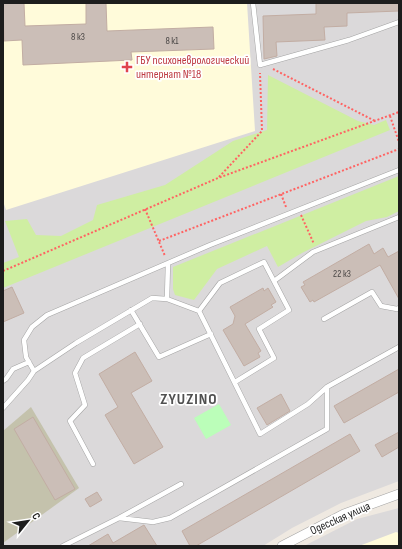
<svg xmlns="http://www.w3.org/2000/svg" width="402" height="549" viewBox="0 0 402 549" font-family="'Sofia Sans Condensed',sans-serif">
<rect width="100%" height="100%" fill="#efe9e1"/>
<!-- residential -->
<path fill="#dbd9da" d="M3 3H399V481L341 503 292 528 263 546H3Z
M399 508V546H304L357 519Z"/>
<!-- education -->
<path fill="#fffbda" d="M3 3H247L255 131 6 210 3 201Z
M396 532 399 533V546H359Z"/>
<!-- construction -->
<path fill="#c4c2ac" d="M31 407 79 488 3 543V431Z"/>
<!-- grass -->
<path fill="#cfeea2" d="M268 75 358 121 374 125 386 120 390 130 3 288V263L19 257 5 221 27 219 36 235 61 236 93 220 97 205 165 185 233 141 267 130Z
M399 176V211L387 217 366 221 302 253 278 267 267 246 217 269 194 300 175 295 173 289V267Z"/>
<!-- park -->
<path fill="#bbfeb9" d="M219 404 231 425 206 439 194 418Z"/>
<!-- building -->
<path fill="#cbbeb7" stroke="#c2ada3" d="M3 3H24L25 26 86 24V3H106L107 31 213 27 214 49 131 52 132 60 23 65 22 40 4 41Z
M316 3H399V11L347 13V26L324 27 325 40 276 42 277 56 264 59 263 16 316 14Z
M369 244 374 254 383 248 388 257 399 251V299L380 265 314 302 313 300 310 302 301 287 305 285 303 282Z
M12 287 24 313 3 322V291Z
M263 288 264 291 268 288 276 302 271 305 273 307 245 324 261 351 258 353 260 357 244 366 223 330 233 324 235 316 230 307Z
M135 352 152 381 131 393 163 447 134 464 105 415 118 407 99 374Z
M399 369V392L344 423 334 406Z
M281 394 290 411 267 425 257 408Z
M33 417 75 489 55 500 14 429Z
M399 432V447L382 457 375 445Z
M350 434 360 451 196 546H190L182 531Z
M97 492 102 500 90 507 85 499Z
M144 525 157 546H88L108 534 113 543Z"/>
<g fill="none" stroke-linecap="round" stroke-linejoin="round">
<!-- lane casing -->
<g stroke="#a4a4a4" stroke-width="5.5">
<path id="lane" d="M253 3 260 65 349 40 399 22
M274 281 313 252 399 217
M167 299 168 263
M131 310 159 357 211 334
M199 311 260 434 308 404 327 387 399 347
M324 319 372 292 381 306 397 309 399 308
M34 371 76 343 152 298 167 299 199 311 220 283 264 262 289 310 259 329 274 358 235 382
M3 381 6 379 13 369 29 362
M3 408 28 380 34 371 26 357 24 340 32 327 47 315 210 245 399 170
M93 464 70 421 85 405 75 373 83 358 140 324
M119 518 153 522 170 518 327 429V387
M63 546 119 518 181 484"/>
</g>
<!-- street casing -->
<g stroke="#a4a4a4" stroke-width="10">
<path id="street" d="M282 546 344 514 399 494"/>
</g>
<!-- path -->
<path stroke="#ff6362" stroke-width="2" stroke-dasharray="2 2" stroke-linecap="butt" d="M273 69 375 121
M390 116 399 142
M219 177 262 131 260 73
M281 194 286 207
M145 209 165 256
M301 215 314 244
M159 241 399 149
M3 271 218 178 399 112"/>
<!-- lane -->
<use href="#lane" stroke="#fff" stroke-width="4.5"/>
<!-- street -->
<use href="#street" stroke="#fff" stroke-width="9"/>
</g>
<!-- markers -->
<path fill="#e0444e" stroke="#fff" stroke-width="1.5" d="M125 61h4v4h4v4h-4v4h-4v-4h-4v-4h4z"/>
<g text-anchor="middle" stroke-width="3.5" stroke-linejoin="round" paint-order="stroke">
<!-- number labels -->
<g font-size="10" fill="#484544">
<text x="78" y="40">8 к3</text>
<text x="172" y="44">8 к1</text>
<text x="342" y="277">22 к3</text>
</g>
<!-- health labels -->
<g font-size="12" fill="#be3a42" stroke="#fff" text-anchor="start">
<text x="136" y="64">ГБУ психоневрологический<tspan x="136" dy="14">интернат №18</tspan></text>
</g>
<!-- street labels -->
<g font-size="12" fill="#1d1d1d" stroke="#fff">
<text transform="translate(340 518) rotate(-24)" y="4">Одесская улица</text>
</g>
<!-- district labels -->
<g font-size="16" font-weight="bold" letter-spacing="1" fill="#505050" stroke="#fff">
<text x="189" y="404">ZYUZINO</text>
</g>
</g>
<!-- border -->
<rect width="402" height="549" fill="none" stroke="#1d1d1d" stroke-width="8"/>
<!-- north arrow -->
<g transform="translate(28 521) rotate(60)" stroke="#ffffff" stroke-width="3" paint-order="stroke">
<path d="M0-3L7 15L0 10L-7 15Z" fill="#1d1d1d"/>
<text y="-6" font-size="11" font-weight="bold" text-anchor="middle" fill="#1d1d1d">С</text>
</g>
</svg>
